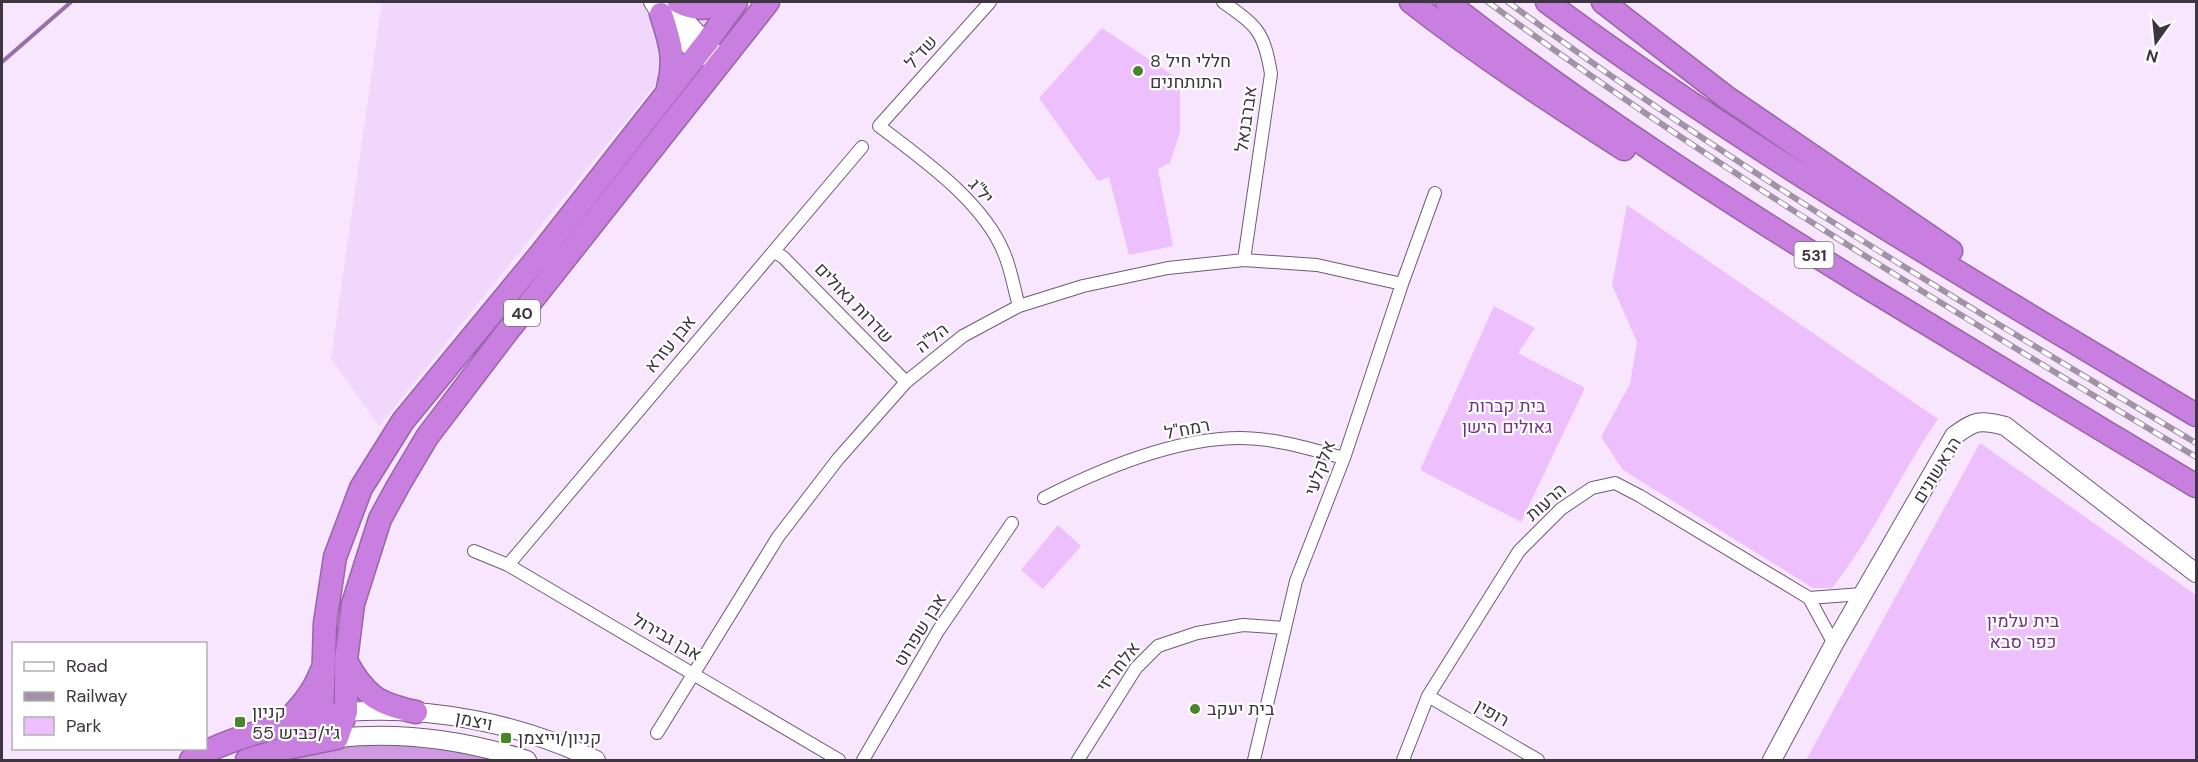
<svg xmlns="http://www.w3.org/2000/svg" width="2198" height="762" viewBox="0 0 2198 762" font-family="'DM Sans',Heebo,sans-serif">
<rect width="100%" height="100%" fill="#f8e6fe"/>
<!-- built -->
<path fill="#f1d7fb" d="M382 2H722L379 426 331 359Z"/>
<!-- green -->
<path fill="#edc0fd" d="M1102 28 1180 80V132L1170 163 1158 169 1173 246 1129 255 1109 177 1098 181 1039 98Z
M1627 205 1938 419C1900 474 1874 535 1832 588H1813L1623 470 1601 437 1630 384 1637 342 1612 285Z
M1494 306 1535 328 1518 353 1585 388 1521 522 1420 470Z
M1980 443 2196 595V760H1806Z
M1058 525 1081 546 1043 589 1021 570Z"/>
<!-- forest -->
<path fill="#cf9ae1" d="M389 742 493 755 494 760H276L328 748Z"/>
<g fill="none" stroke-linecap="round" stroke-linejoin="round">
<!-- stream -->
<path stroke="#9870a6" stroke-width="4" d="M2 62 71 2"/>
<!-- street casing -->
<g stroke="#6e5b75" stroke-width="14">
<path id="street" d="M990 2 879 126C922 159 983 201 1004 253 1011 269 1014 289 1019 306
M1223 2C1257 26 1264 31 1271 74L1244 260
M774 252 783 257 906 382
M1044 498C1101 469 1175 438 1240 438 1275 438 1310 449 1344 458
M474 551 508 565 839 760
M508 565 862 147
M1809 598 1862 594
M1428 696 1538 760
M657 733 778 537 838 459 906 382 963 336 1019 306 1083 286 1168 268 1244 260 1317 265 1402 284
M863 760 938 631 1012 523
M1078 760 1136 668 1158 646 1197 633 1243 625 1285 628
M1254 760 1296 581 1344 458 1402 284 1435 193
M1403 760 1428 696 1519 551 1561 509 1592 488 1615 483 1640 496 1809 598 1834 644"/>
</g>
<!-- secondary casing -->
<g stroke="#6e5b75" stroke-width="20">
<path id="secondary" d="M653 2C667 24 685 48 710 58
M670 2C682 21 701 34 714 53
M346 712C432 706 518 723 596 760
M337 738C402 731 465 740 527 760
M1772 760 1834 644 1954 436C1974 421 1979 419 2005 426L2196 573"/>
</g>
<!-- highway casing -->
<g stroke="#9765a8" stroke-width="25">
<path id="highway" d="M679 2C697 12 713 7 732 2
M1411 2C1479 55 1551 102 1624 149
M1447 2C1581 107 1725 200 1870 289 1979 355 2087 421 2196 486
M1547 2C1753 154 1977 284 2196 415
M1603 2 1726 97 1951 251
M661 14C670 42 676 59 668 88
M346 661C365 696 378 704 416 712
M281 727C297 711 313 694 321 672
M337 738 322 717 325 623 335 557 361 488 403 421 539 256 707 42 736 2
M337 738 346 712V660L353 604 380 519 398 486 427 437 503 337 768 2
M191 760C233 735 288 724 336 715
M247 760 287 748 337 738"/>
</g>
<!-- street -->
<use href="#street" stroke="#fff" stroke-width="12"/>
<!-- secondary -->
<use href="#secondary" stroke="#fff" stroke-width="18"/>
<!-- highway -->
<use href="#highway" stroke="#c87fe0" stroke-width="22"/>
<!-- rail casing -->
<g stroke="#a193a5" stroke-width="6">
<path id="rail" d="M1488 2C1714 169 1956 313 2196 457
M1508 2C1727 164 1962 303 2196 443"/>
</g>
<!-- rail -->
<use href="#rail" stroke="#fff" stroke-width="4" stroke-dasharray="11" stroke-linecap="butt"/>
</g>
<!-- markers -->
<g fill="#478727" stroke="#fff" stroke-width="2">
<circle cx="1138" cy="71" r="6"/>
<circle cx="1195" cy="709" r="6"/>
<rect x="234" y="716" width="12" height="12" rx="3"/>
<rect x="500" y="732" width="12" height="12" rx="3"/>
</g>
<g text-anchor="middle" stroke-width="4.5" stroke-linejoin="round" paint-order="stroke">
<!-- shield labels -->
<g fill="#fff" stroke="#777279" stroke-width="1.5">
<rect x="1794.5" y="242" width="39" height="26" rx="4.5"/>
<rect x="504" y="300" width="36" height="26" rx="4.5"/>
</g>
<g font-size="16" font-weight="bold" fill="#3d3540">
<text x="1814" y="261">531</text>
<text x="522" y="319">40</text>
</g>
<!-- street labels -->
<g font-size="18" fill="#3d3540" stroke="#fff">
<text transform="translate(921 52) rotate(-48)" y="6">שד"ל</text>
<text transform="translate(1246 119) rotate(-82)" y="6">אברבנאל</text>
<text transform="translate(981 191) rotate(48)" y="6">יל"ג</text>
<text transform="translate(854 303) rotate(46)" y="6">שדרות גאולים</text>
<text transform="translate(932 338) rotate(-38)" y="6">הל"ה</text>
<text transform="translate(670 344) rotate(-50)" y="6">אבן עזרא</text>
<text transform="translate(1187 429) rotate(-11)" y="6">רמח"ל</text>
<text transform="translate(1320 468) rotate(-70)" y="6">אלקלעי</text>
<text transform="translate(1937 470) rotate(-58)" y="6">הראשונים</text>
<text transform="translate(1546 502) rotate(-41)" y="6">הרעות</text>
<text transform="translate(920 630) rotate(-58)" y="6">אבן שפרוט</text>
<text transform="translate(667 637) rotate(30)" y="6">אבן גבירול</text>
<text transform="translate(1118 667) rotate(-52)" y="6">אלחריזי</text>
<text transform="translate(1492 713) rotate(30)" y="6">רופין</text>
<text transform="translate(474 721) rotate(11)" y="6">ויצמן</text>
</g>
<!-- poi labels -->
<g font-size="18" fill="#3d3540" stroke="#fff" text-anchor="start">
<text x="1150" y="67">8 חללי חיל<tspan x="1150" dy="21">התותחנים</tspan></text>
<text x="1207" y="715">בית יעקב</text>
<text x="252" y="718">קניון<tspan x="252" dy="21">ג׳י/כביש 55</tspan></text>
<text x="518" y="744">קניון/וייצמן</text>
</g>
<!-- park labels -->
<g font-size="18" fill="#723286" stroke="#fff">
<text x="1507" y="412">בית קברות<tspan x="1507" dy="21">גאולים הישן</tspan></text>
<text x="2023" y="627">בית עלמין<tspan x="2023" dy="21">כפר סבא</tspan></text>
</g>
</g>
<!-- border -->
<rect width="2198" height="762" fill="none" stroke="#3d3540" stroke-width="6"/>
<!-- legend -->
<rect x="12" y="642" width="195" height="108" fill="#ffffff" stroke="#b1aeb3" stroke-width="1.5"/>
<rect x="24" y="662" width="30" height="9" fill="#ffffff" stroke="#b1aeb3" stroke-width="1.5"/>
<text x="66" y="672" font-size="18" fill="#3d3540">Road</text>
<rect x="24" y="692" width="30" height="9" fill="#a193a5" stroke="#b1aeb3" stroke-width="1.5"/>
<text x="66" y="702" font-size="18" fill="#3d3540">Railway</text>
<rect x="24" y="717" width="30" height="18" fill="#edc0fd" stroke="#b1aeb3" stroke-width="1.5"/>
<text x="66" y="732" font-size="18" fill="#3d3540">Park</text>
<!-- north arrow -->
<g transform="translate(2156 42) rotate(195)" stroke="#ffffff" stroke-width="4.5" paint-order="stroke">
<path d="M0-4.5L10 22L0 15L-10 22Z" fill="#3d3540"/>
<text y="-9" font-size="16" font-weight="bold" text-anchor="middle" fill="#3d3540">N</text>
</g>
</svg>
